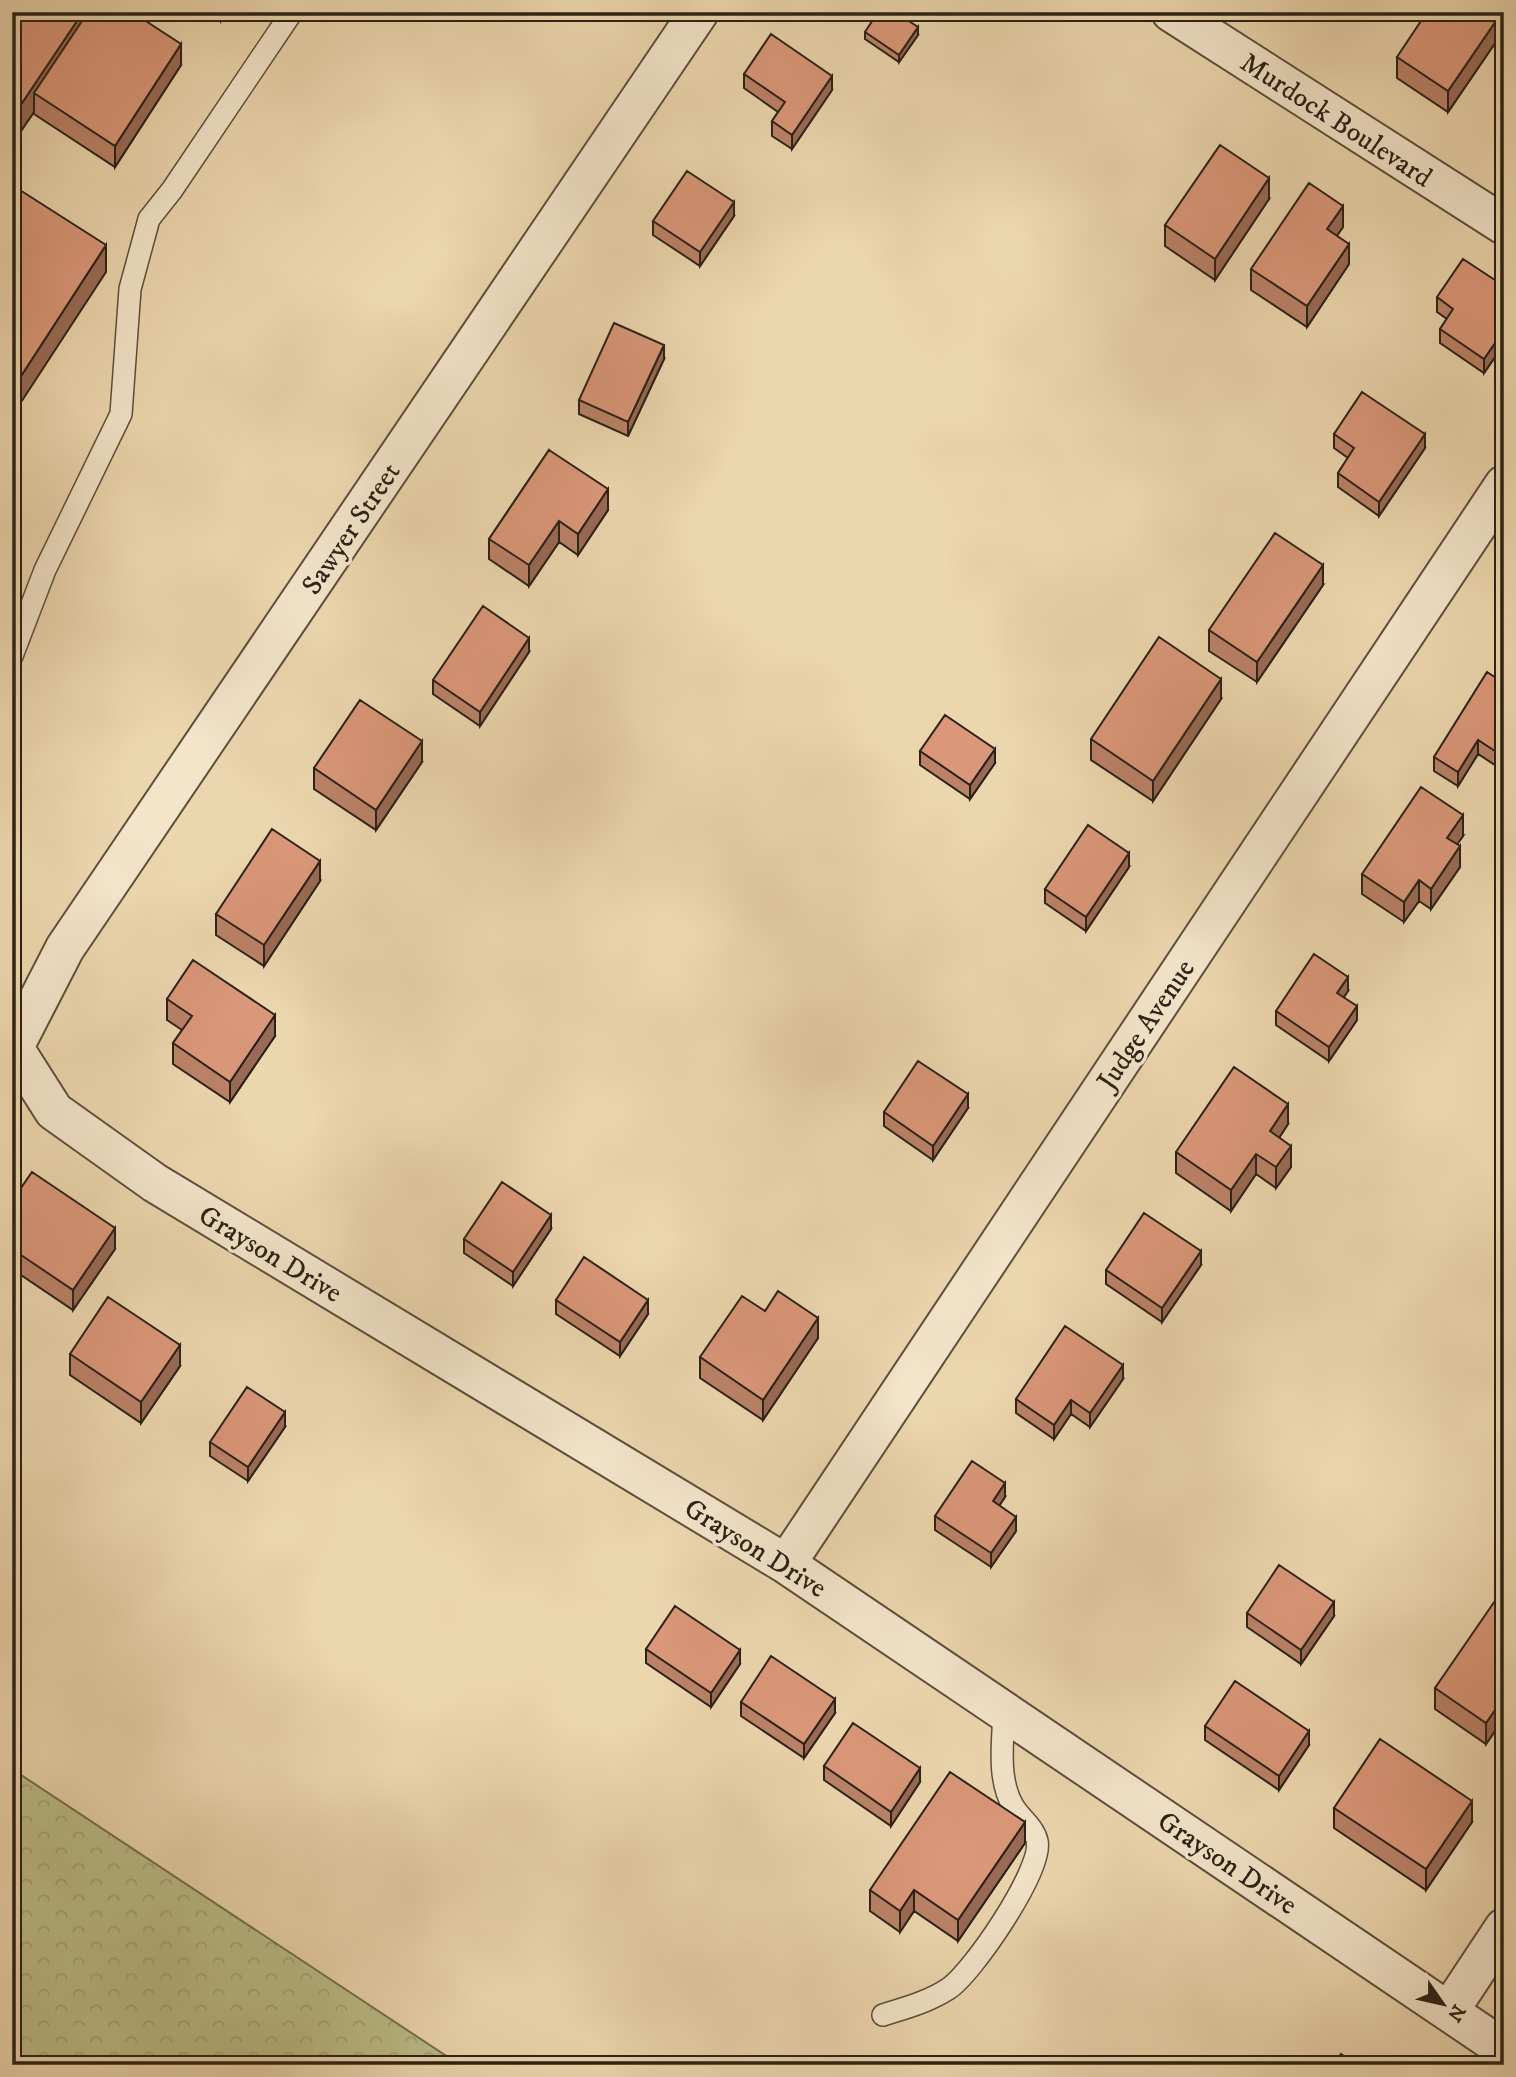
<svg xmlns="http://www.w3.org/2000/svg" width="1516" height="2077" viewBox="0 0 1516 2077" font-family="'IM FELL DW Pica',serif">
<defs>
<pattern id="forest-crowns" width="20" height="18" patternUnits="userSpaceOnUse" patternTransform="scale(1.75)"><rect width="20" height="18" fill="#bcbd88"/><path d="M2 6a3 3 0 1 1 6 0M12 15a3 3 0 1 1 6 0" fill="none" stroke="#a2a275"/></pattern>
</defs>
<rect width="100%" height="100%" fill="#ecd6ae"/>
<filter id="stains"><feTurbulence type="fractalNoise" baseFrequency=".00286" numOctaves="4"/><feColorMatrix values="0 0 0 0 .2 0 0 0 0 .09 0 0 0 0 .02 0 0 0 .5 -.17"/></filter>
<radialGradient id="worn" r=".72"><stop offset=".6" stop-color="#630" stop-opacity="0"/><stop offset="1" stop-color="#630" stop-opacity=".3"/></radialGradient>
<!-- forest -->
<path fill="url(#forest-crowns)" stroke="#74704f" stroke-width="2" d="M12 1769 460 2065H12Z"/>
<g fill="none" stroke-linecap="round" stroke-linejoin="round">
<!-- lane casing -->
<g stroke="#5b4f3c" stroke-width="24">
<path id="lane" d="M12 656 45 570 121 414 130 289 149 219 172 190 292 12
M883 2015C905 2008 928 2002 948 1989 972 1974 1044 1868 1037 1841 1034 1827 1020 1818 1013 1806 997 1778 1003 1742 1004 1711"/>
</g>
<!-- street casing -->
<g stroke="#5b4f3c" stroke-width="42">
<path id="street" d="M1171 12 1504 225
M14 1048 54 1111 155 1183 786 1564 1504 2049
M12 1051 65 948 699 12
M786 1564 1504 485
M1449 2011 1504 1928"/>
</g>
<!-- lane -->
<use href="#lane" stroke="#f3e4ca" stroke-width="21"/>
<!-- street -->
<use href="#street" stroke="#f3e4ca" stroke-width="38"/>
</g>
<!-- wall -->
<path fill="#bb8268" stroke="#2b2216" stroke-width="2" d="M12 12 181 65 115 167 34 114V112L12 144Z
M208 12H228L221 21Z
M1504 12V30L1448 112 1397 78V57Z
M865 32 918 35 899 62 865 39Z
M744 74 832 90 792 149 772 136V121L778 112 744 88Z
M1269 199 1215 280 1165 246V225Z
M734 216 700 266 653 235V221Z
M1343 227 1337 235 1349 264 1307 327 1251 290V269Z
M1504 286V344L1484 373 1440 343V329L1447 319 1437 312V297Z
M664 359 628 436 579 414V400Z
M1334 434 1425 448 1379 516 1338 487V473L1348 458 1334 448Z
M549 450 608 510 578 555 559 542 529 586 489 559V539Z
M1323 585 1257 682 1209 651V630Z
M529 652 480 726 433 694V680Z
M1504 683V771L1478 754 1458 786 1434 771V757Z
M1221 699 1153 801 1091 760V739Z
M920 751 995 763 970 799 920 765Z
M422 762 376 830 314 789V768Z
M1463 836 1457 844 1460 867 1431 909 1419 901 1404 922 1362 894V874Z
M1129 867 1086 931 1045 903V889Z
M320 881 264 966 216 935V914Z
M1348 991 1344 997 1357 1020 1329 1061 1276 1025V1011Z
M167 999 275 1036 230 1102 173 1064V1043L182 1030 167 1020Z
M968 1108 933 1160 884 1126V1112Z
M1288 1124 1279 1138 1291 1167 1276 1188 1256 1174 1231 1211 1176 1173V1152Z
M12 1201 115 1249 73 1310 12 1269Z
M551 1229 513 1286 464 1253V1239Z
M1201 1265 1162 1322 1106 1284V1270Z
M556 1300 648 1314 620 1356 556 1314Z
M765 1311 818 1338 763 1420 700 1378V1357Z
M70 1354 180 1366 141 1423 70 1375Z
M1123 1379 1090 1427 1071 1414 1054 1439 1016 1413V1399Z
M285 1427 248 1481 210 1456V1442Z
M1005 1497 999 1506 1016 1531 991 1567 935 1530V1516Z
M1504 1598V1718L1486 1744 1435 1709V1688Z
M1247 1613 1334 1616 1301 1664 1247 1627Z
M646 1649 740 1664 711 1707 646 1663Z
M741 1702 835 1713 804 1758 741 1716Z
M1205 1726 1309 1745 1279 1790 1205 1740Z
M824 1766 920 1782 891 1826 824 1780Z
M1334 1808 1472 1822 1426 1890 1334 1828Z
M1025 1843 958 1941 914 1911 900 1932 870 1911V1890Z"/>
<!-- shaded-wall -->
<path fill="#996a55" stroke="#2b2216" stroke-width="2" d="M83 12H101L34 93V112L12 144V118Z
M221 12H228L221 21Z
M1502 12H1504V30L1448 112V91Z
M918 27V35L899 62V55Z
M181 44V65L115 167V146Z
M832 76V90L792 149V135Z
M1269 178V199L1215 280V259Z
M734 202V216L700 266V252Z
M1343 206V227L1327 250V229Z
M1349 244V264L1307 327V306Z
M106 245V272L12 416V390Z
M1504 330V344L1484 373V359Z
M664 345V359L628 436V422Z
M1425 434V448L1379 516V502Z
M608 489V510L578 555V534Z
M559 521V542L529 586V565Z
M1323 565V585L1257 682V662Z
M529 638V652L480 726V712Z
M1221 679V699L1153 801V781Z
M1478 740V754L1458 786V772Z
M422 741V762L376 830V810Z
M995 749V763L970 799V785Z
M1463 815V836L1447 859V838Z
M1460 846V867L1431 909V889Z
M1129 853V867L1086 931V917Z
M320 861V881L264 966V945Z
M1419 880V901L1404 922V902Z
M1348 977V991L1337 1007V993Z
M1357 1006V1020L1329 1061V1047Z
M275 1015V1036L230 1102V1082Z
M968 1094V1108L933 1160V1146Z
M1288 1104V1124L1270 1152V1131Z
M1291 1146V1167L1276 1188V1167Z
M1256 1154V1174L1231 1211V1190Z
M551 1215V1229L513 1286V1272Z
M115 1228V1249L73 1310V1290Z
M1201 1251V1265L1162 1322V1308Z
M648 1300V1314L620 1356V1342Z
M818 1318V1338L763 1420V1400Z
M180 1345V1366L141 1423V1402Z
M1123 1365V1379L1090 1427V1413Z
M1071 1400V1414L1054 1439V1425Z
M285 1412V1427L248 1481V1467Z
M1005 1483V1497L993 1515V1501Z
M1016 1517V1531L991 1567V1553Z
M1334 1602V1616L1301 1664V1650Z
M740 1650V1664L711 1707V1693Z
M1504 1697V1718L1486 1744V1723Z
M835 1699V1713L804 1758V1744Z
M1309 1731V1745L1279 1790V1776Z
M920 1768V1782L891 1826V1812Z
M1472 1801V1822L1426 1890V1869Z
M1025 1822V1843L958 1941V1920Z
M914 1890V1911L900 1932V1911Z"/>
<!-- building -->
<path fill="#da9779" stroke="#2b2216" stroke-width="2" d="M12 12H83L12 118Z
M88 12H132L181 44 115 146 34 93Z
M878 12H895L918 27 899 55 865 32Z
M1427 12H1502L1448 91 1397 57Z
M771 34 832 76 792 135 772 121 785 102 744 74Z
M1220 145 1269 178 1215 259 1165 225Z
M687 171 734 202 700 252 653 221Z
M1309 183 1343 206 1327 229 1349 244 1307 306 1251 269Z
M12 185 106 245 12 390Z
M1463 259 1504 286V330L1484 359 1440 329 1453 309 1437 297Z
M614 323 664 345 628 422 579 400Z
M1362 392 1425 434 1379 502 1338 473 1354 448 1334 434Z
M549 450 608 489 578 534 559 521 529 565 489 539Z
M1275 533 1323 565 1257 662 1209 630Z
M483 606 529 638 480 712 433 680Z
M1159 637 1221 679 1153 781 1091 739Z
M1487 672 1504 683V757L1478 740 1458 772 1434 757Z
M360 700 422 741 376 810 314 768Z
M945 715 995 749 970 785 920 751Z
M1421 787 1463 815 1447 838 1460 846 1431 889 1419 880 1404 902 1362 874Z
M1088 825 1129 853 1086 917 1045 889Z
M272 829 320 861 264 945 216 914Z
M1314 954 1348 977 1337 993 1357 1006 1329 1047 1276 1011Z
M193 960 275 1015 230 1082 173 1043 192 1016 167 999Z
M918 1061 968 1094 933 1146 884 1112Z
M1234 1067 1288 1104 1270 1131 1291 1146 1276 1167 1256 1154 1231 1190 1176 1152Z
M32 1172 115 1228 73 1290 12 1249V1201Z
M502 1182 551 1215 513 1272 464 1239Z
M1144 1213 1201 1251 1162 1308 1106 1270Z
M584 1257 648 1300 620 1342 556 1300Z
M778 1291 818 1318 763 1400 700 1357 742 1296 765 1311Z
M108 1297 180 1345 141 1402 70 1354Z
M1065 1326 1123 1365 1090 1413 1071 1400 1054 1425 1016 1399Z
M247 1387 285 1412 248 1467 210 1442Z
M972 1461 1005 1483 993 1501 1016 1517 991 1553 935 1516Z
M1279 1565 1334 1602 1301 1650 1247 1613Z
M1499 1595 1504 1598V1697L1486 1723 1435 1688Z
M675 1606 740 1650 711 1693 646 1649Z
M771 1656 835 1699 804 1744 741 1702Z
M1235 1681 1309 1731 1279 1776 1205 1726Z
M853 1723 920 1768 891 1812 824 1766Z
M1380 1739 1472 1801 1426 1869 1334 1808Z
M950 1772 1025 1822 958 1920 914 1890 900 1911 870 1890Z
M1341 2054 1357 2065H1333Z"/>
<g text-anchor="middle" stroke-width="7" stroke-linejoin="round" paint-order="stroke">
<!-- street labels -->
<g font-size="28" fill="#2b2216" stroke="#f3e4ca">
<text transform="translate(1337 119) rotate(33)" y="10">Murdock Boulevard</text>
<text transform="translate(350 528) rotate(-56)" y="10">Sawyer Street</text>
<text transform="translate(1145 1024) rotate(-56)" y="10">Judge Avenue</text>
<text transform="translate(271 1253) rotate(31)" y="10">Grayson Drive</text>
<text transform="translate(756 1547) rotate(32)" y="10">Grayson Drive</text>
<text transform="translate(1228 1862) rotate(34)" y="10">Grayson Drive</text>
</g>
</g>
<!-- margin -->
<rect width="1516" height="2077" fill="none" stroke="#ecd6ae" stroke-width="42"/>
<rect x="14" y="14" width="1488" height="2049" fill="none" stroke="#2b2216" stroke-width="3.5"/>
<rect x="21" y="21" width="1474" height="2035" fill="none" stroke="#2b2216" stroke-width="2"/>
<!-- north arrow -->
<g transform="translate(1443 2004) rotate(124)" stroke="#f3e4ca" stroke-width="5" paint-order="stroke">
<path d="M0-5L12 26L0 18L-12 26Z" fill="#2b2216"/>
<text y="-10" font-size="19" font-weight="bold" text-anchor="middle" fill="#2b2216">N</text>
</g>
<rect width="100%" height="100%" filter="url(#stains)"/>
<rect width="100%" height="100%" fill="url(#worn)"/>
</svg>
